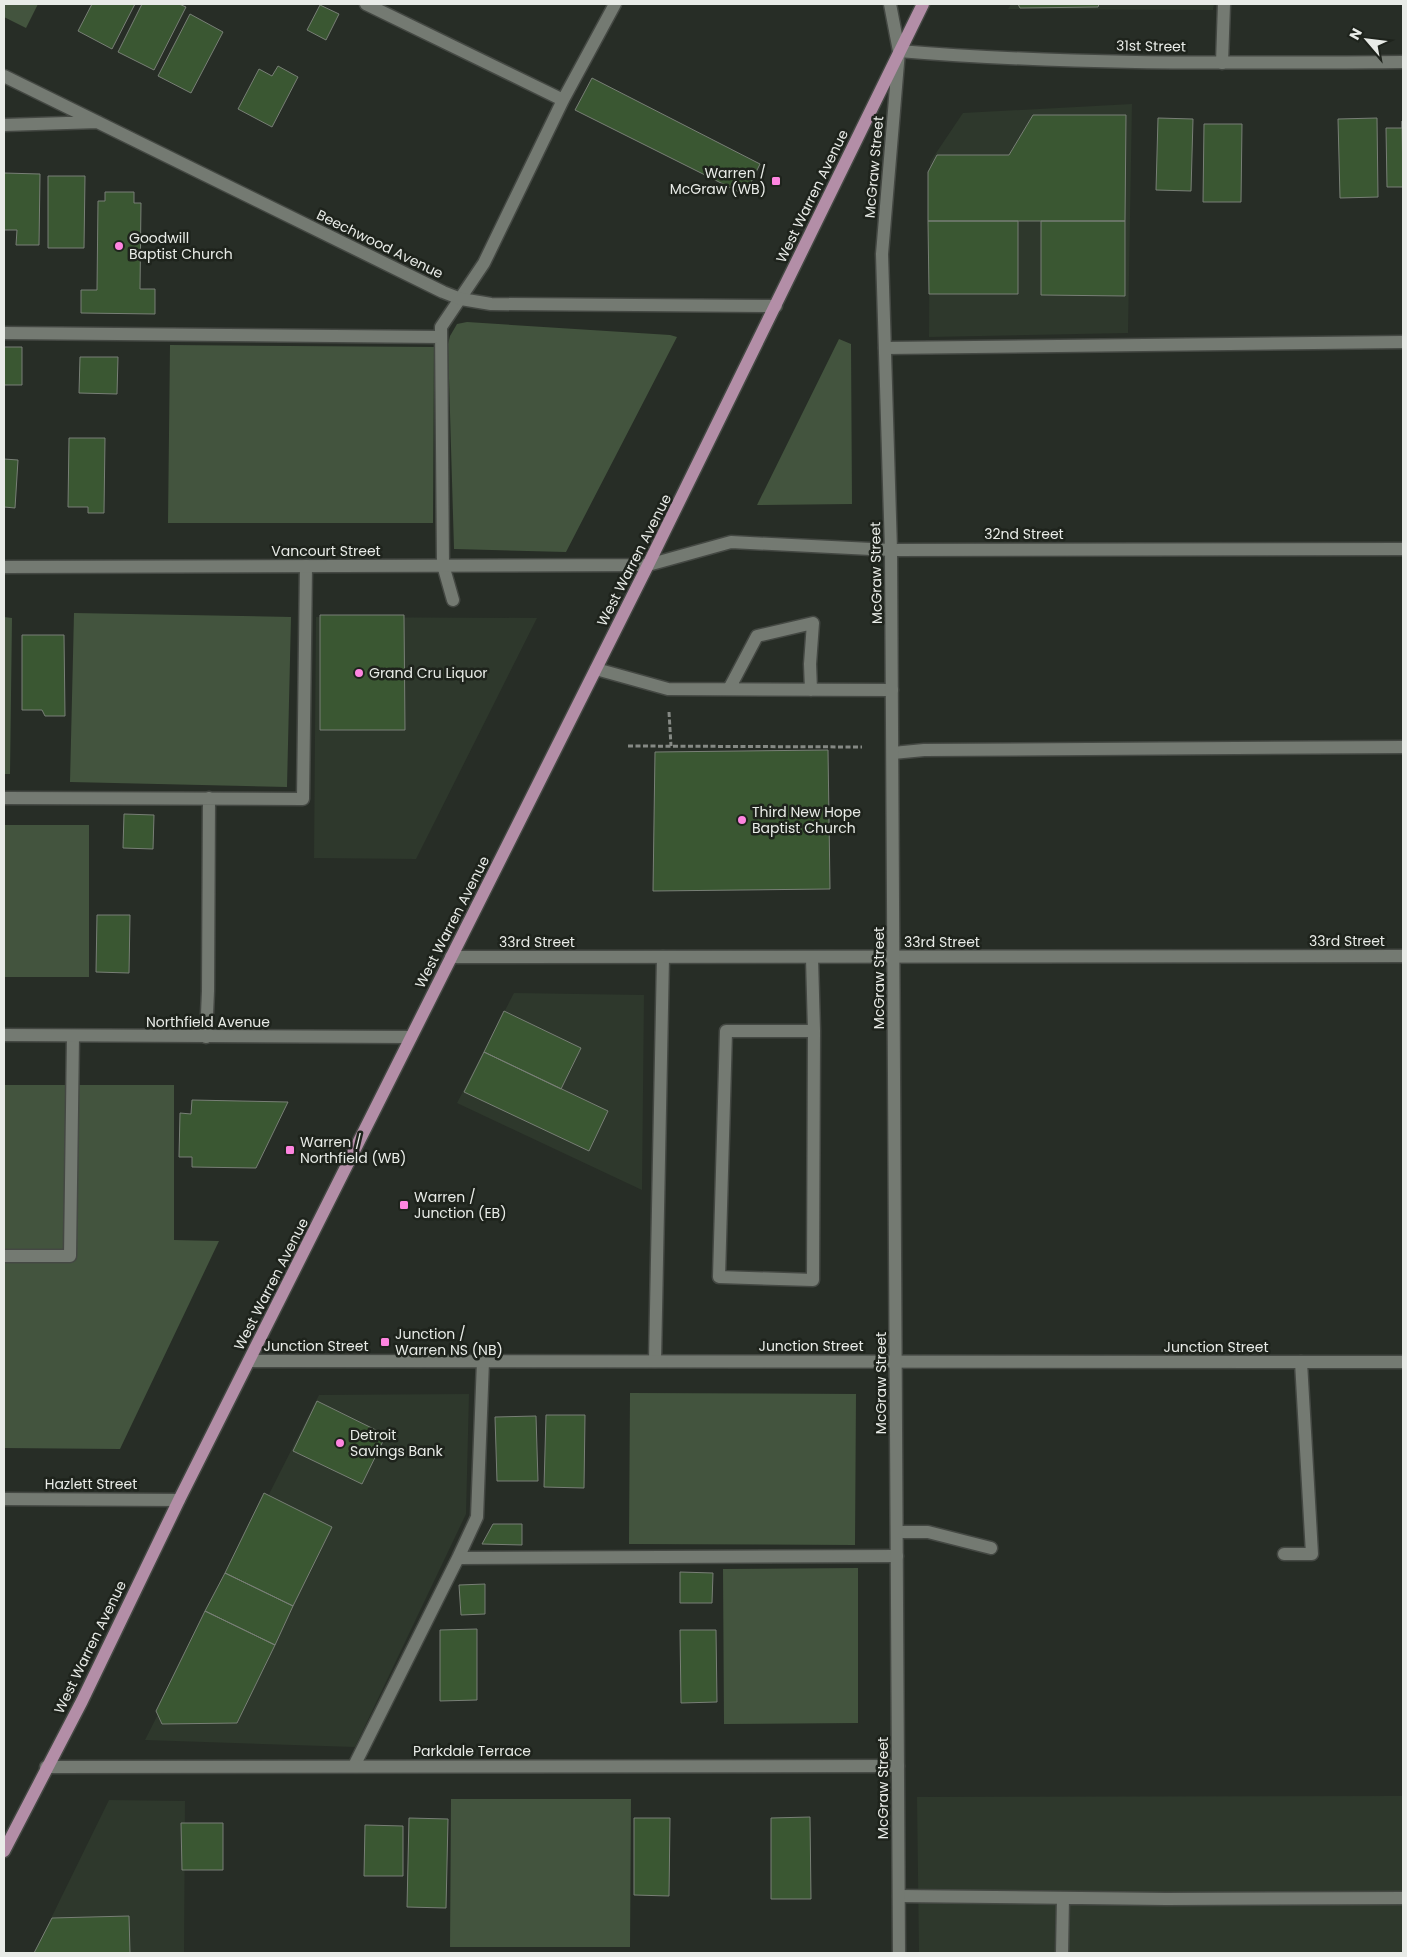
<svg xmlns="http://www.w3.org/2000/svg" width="1407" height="1957" viewBox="0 0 1407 1957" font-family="Poppins,sans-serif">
<rect width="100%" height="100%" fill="#272d26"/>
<!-- built -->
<path fill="#2e382c" d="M1011 4H1214L1213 10 1008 9Z
M1132 104 1128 333 929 337 930 162 963 113Z
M316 617 537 618 416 859 314 858Z
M514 993 644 995 642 1190 457 1103Z
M469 1394 466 1514 355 1747 145 1740 319 1395Z
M1403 1796V1953H919L917 1797Z
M109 1800 185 1801 184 1953H34Z"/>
<!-- green -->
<path fill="#43543e" d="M4 4H38L26 28 4 17Z
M467 322 670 335 677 337 566 552 454 549 448 344 450 336 457 324Z
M839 339 851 344 852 504 757 505Z
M170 345 434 347 433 523H168Z
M74 613 291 617 287 787 70 782Z
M4 617 12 618 10 774H4Z
M4 825H89V977H4Z
M4 1085H174V1240L219 1241 120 1449 4 1448Z
M630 1393 856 1394 855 1545 629 1544Z
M858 1568V1723L724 1724 723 1569Z
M451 1799H631L630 1947H450Z"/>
<!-- building -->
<path fill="#3a5732" stroke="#787f76" d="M92 4H135L112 49 78 31Z
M142 4H179L186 7 154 70 118 52Z
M1018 4H1099L1098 7 1020 8Z
M320 5 339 14 326 40 307 30Z
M190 14 223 32 191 93 158 76Z
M278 66 298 77 272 127 238 109 259 69 272 76Z
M592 78 760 164 745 195 575 110Z
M1033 115H1126L1125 221H928V172L937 155H1009Z
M1158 118 1193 119 1191 191 1156 190Z
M1377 118 1378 197 1340 198 1338 119Z
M1402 121 1403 187H1387L1386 128H1402Z
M1204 124H1242L1241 202H1203Z
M4 173 40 174 39 245H16L17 230H4Z
M48 176H85L84 248H48Z
M105 192H134V203H141L140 289H155V314L81 313V290H97L98 201H105Z
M928 221H1018V294H929Z
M1041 221H1125V296L1041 295Z
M4 347H22V385H4Z
M80 357H118L117 394 79 393Z
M69 438H105L104 513H88V507H68Z
M4 459 18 460 15 508 4 507Z
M320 615H404L405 730H320Z
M22 635H64L65 716H45L42 710H22Z
M828 750 830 889 653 891 655 752Z
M124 814 154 815 153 849 123 848Z
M97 915H130L129 973 96 972Z
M504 1011 581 1048 561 1089 484 1052Z
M484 1052 608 1111 589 1151 464 1092Z
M192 1100 288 1102 256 1168 192 1167V1157H179L180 1113 191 1114Z
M317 1401 386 1435 362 1484 293 1451Z
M546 1415H585L584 1488 544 1487Z
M536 1416 538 1481H497L495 1417Z
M264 1493 332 1527 293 1606 225 1573Z
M493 1524H522V1545L482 1544Z
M680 1572 713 1573 712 1603H680Z
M225 1573 293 1606 275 1645 205 1611Z
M485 1584V1614L461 1615 459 1585Z
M205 1611 275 1645 237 1723 162 1724 156 1711Z
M477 1629V1700L440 1701V1630Z
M680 1630H716L717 1702 681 1703Z
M810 1817 811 1899H771V1818Z
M409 1818 448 1819 446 1908 407 1907Z
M634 1818H670L669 1896 634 1895Z
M181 1823H223V1870H182Z
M365 1825 403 1826V1876H364Z
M129 1916 130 1953H34L52 1918Z"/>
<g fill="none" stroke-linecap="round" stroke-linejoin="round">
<!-- service casing -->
<g stroke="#444843" stroke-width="15">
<path id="service" d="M366 4 563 100
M1222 63 1224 4
M4 333 441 337
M885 348 1403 342
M453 600 443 565 441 327 484 263 563 100 615 4
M596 669 668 689 892 690
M729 689 757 636 813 623 810 664 811 690
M893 753 924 750 1403 747
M4 798 303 799 306 566
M812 958 814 1031 813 1280 719 1277 726 1031H814
M206 1037 208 991 209 798
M4 1256H70L73 1036
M655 1361 663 957
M897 1532H928L991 1548
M1284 1554H1312L1301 1362
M458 1558 897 1556
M354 1766 458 1558 477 1517 483 1361
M899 1896 1166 1899 1403 1898
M1062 1953 1063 1898"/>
</g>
<!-- minor casing -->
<g stroke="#444843" stroke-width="15">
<path id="minor" d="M899 51C1066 65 1235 63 1403 62
M4 76 443 292 461 299 491 304 776 306
M4 125 98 122
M4 567 648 565 731 542 891 550 1403 549
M451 957 1403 956
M4 1035 411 1037
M249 1361 1403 1362
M4 1499 179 1500
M46 1767 898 1766"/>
</g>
<!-- tertiary casing -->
<g stroke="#444843" stroke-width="15">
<path id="tertiary" d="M890 4 899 51 882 254 891 550 899 1953"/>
</g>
<!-- primary casing -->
<g stroke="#444843" stroke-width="15">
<path id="primary" d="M4 1851 82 1701 179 1500 648 565 923 4"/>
</g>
<!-- path -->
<path stroke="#858984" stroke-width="3" stroke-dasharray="5 2.5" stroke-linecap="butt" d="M669 712 671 746
M628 746 862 747"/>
<!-- service -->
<use href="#service" stroke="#747a72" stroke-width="12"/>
<!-- minor -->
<use href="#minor" stroke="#747a72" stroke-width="12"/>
<!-- tertiary -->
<use href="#tertiary" stroke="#747a72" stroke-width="12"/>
<!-- primary -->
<use href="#primary" stroke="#b38ea7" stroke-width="12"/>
</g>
<!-- markers -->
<g fill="#fe85e0" stroke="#1e231c" stroke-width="2">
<rect x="771" y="176" width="10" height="10" rx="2.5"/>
<circle cx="119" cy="246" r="5"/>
<circle cx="359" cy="673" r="5"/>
<circle cx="742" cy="820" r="5"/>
<rect x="285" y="1145" width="10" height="10" rx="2.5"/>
<rect x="399" y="1200" width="10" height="10" rx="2.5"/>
<rect x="380" y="1337" width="10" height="10" rx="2.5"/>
<circle cx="340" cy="1443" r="5"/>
</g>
<g text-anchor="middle" stroke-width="5" stroke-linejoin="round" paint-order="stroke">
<!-- street labels -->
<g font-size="14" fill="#e8ebe7" stroke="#1e231c">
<text transform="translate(1151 46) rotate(1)" y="5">31st Street</text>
<text transform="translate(874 167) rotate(-85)" y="5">McGraw Street</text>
<text transform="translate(812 196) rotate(-64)" y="5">West Warren Avenue</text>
<text transform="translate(380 244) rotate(26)" y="5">Beechwood Avenue</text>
<text x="1024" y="539">32nd Street</text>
<text x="326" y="556">Vancourt Street</text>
<text transform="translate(634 560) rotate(-63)" y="5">West Warren Avenue</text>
<text transform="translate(876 573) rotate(-91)" y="5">McGraw Street</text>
<text transform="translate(452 922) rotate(-63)" y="5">West Warren Avenue</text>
<text x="1347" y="946">33rd Street</text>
<text x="537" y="947">33rd Street</text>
<text x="942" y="947">33rd Street</text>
<text transform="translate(879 978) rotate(-90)" y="5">McGraw Street</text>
<text x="208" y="1027">Northfield Avenue</text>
<text transform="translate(271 1284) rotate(-63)" y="5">West Warren Avenue</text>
<text x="316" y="1351">Junction Street</text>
<text x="811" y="1351">Junction Street</text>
<text x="1216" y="1352">Junction Street</text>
<text transform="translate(881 1383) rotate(-90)" y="5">McGraw Street</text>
<text x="91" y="1489">Hazlett Street</text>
<text transform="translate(90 1647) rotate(-64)" y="5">West Warren Avenue</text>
<text x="472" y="1756">Parkdale Terrace</text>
<text transform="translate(883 1788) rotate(-90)" y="5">McGraw Street</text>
</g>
<!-- poi labels -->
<g font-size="14" fill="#e8ebe7" stroke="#1e231c" text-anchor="start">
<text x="766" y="178" text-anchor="end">Warren /<tspan x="766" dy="16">McGraw (WB)</tspan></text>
<text x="129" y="243">Goodwill<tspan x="129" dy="16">Baptist Church</tspan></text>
<text x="369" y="678">Grand Cru Liquor</text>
<text x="752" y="817">Third New Hope<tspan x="752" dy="16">Baptist Church</tspan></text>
<text x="300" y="1147">Warren /<tspan x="300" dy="16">Northfield (WB)</tspan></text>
<text x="414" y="1202">Warren /<tspan x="414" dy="16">Junction (EB)</tspan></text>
<text x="395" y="1339">Junction /<tspan x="395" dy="16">Warren NS (NB)</tspan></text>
<text x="350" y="1440">Detroit<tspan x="350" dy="16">Savings Bank</tspan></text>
</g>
</g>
<!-- border -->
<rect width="1407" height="1957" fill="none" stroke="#e8ebe7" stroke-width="10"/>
<!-- north arrow -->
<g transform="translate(1367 40) rotate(298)" stroke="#1e231c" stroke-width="4" paint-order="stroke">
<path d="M0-4L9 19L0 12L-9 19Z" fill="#e8ebe7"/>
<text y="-8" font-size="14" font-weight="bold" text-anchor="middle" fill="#e8ebe7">N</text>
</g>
</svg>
